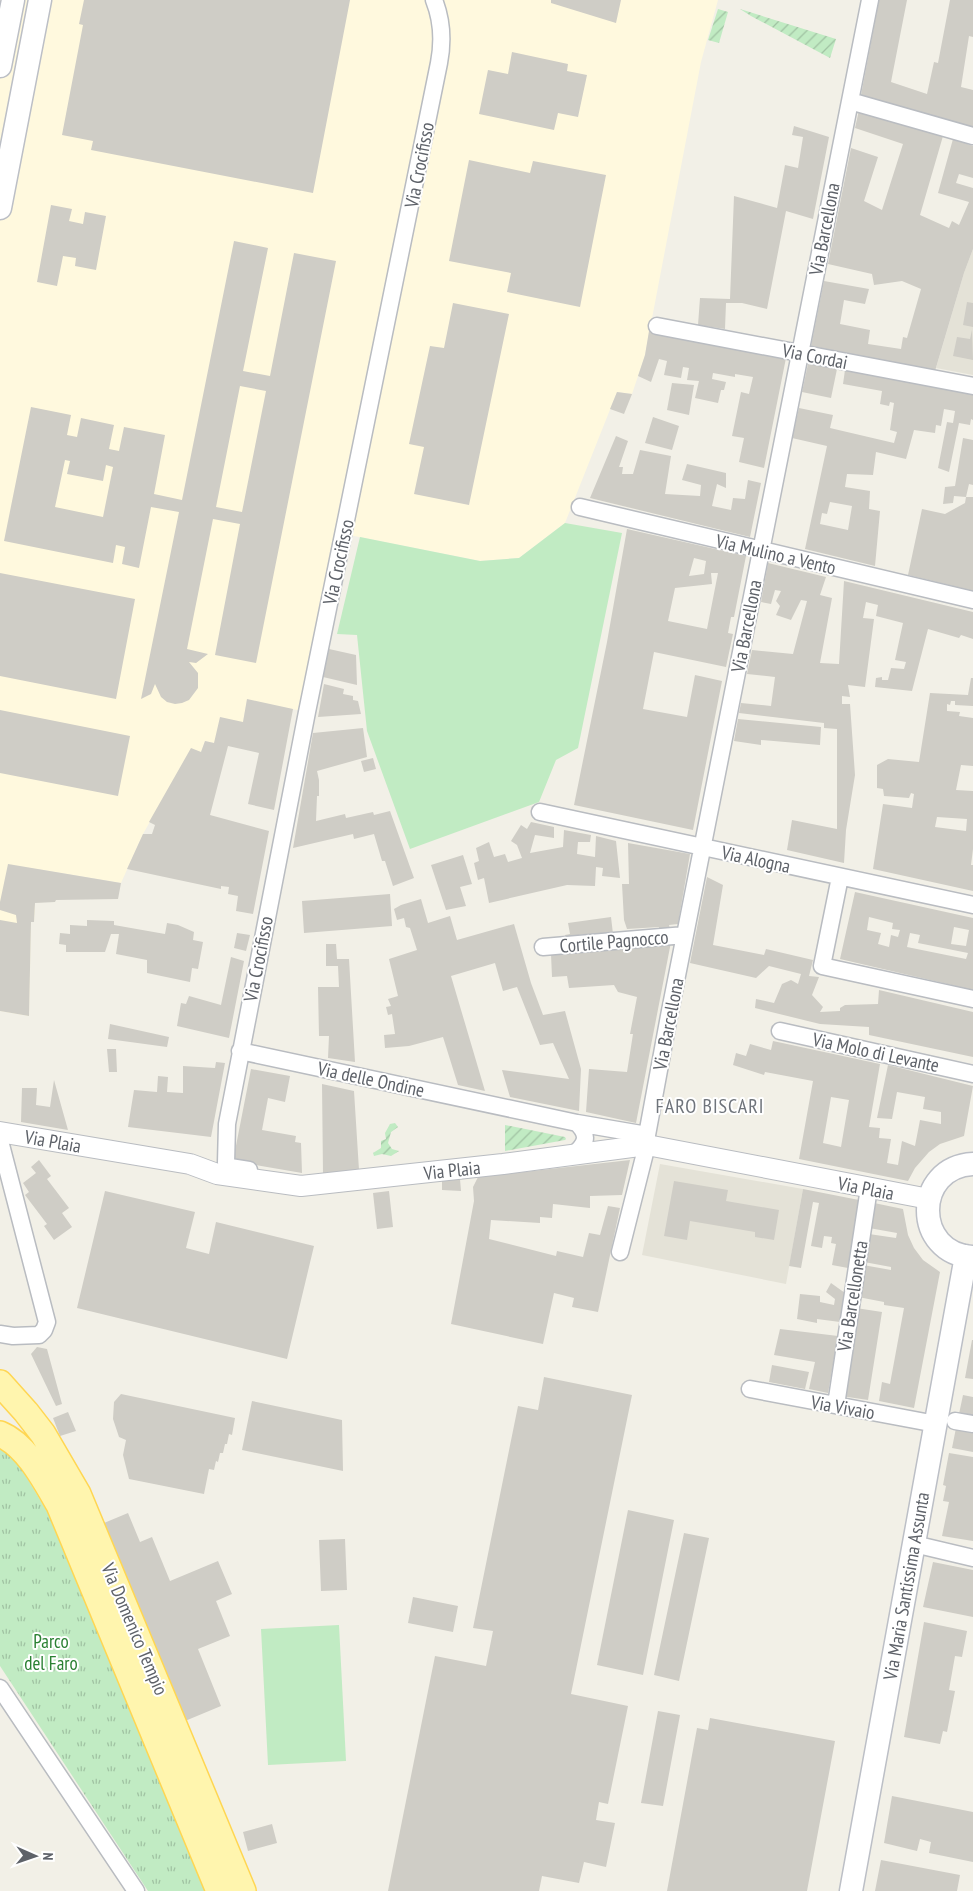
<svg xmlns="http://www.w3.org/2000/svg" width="973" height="1891" viewBox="0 0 973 1891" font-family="'PT Sans Narrow',sans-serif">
<defs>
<pattern id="park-tufts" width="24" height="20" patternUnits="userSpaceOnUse" patternTransform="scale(1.25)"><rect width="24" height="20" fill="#c1ebc3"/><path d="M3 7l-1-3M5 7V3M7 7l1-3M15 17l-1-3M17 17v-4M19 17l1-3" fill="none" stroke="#a0c2a2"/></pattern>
<pattern id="garden-furrows" width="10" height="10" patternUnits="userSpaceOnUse" patternTransform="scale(1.25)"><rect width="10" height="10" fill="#c1ebc3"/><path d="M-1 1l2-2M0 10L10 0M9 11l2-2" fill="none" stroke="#a0c2a2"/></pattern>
</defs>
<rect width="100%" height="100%" fill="#f2f0e7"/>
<!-- commercial -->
<path fill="#fff9de" d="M0 0H718L701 62 645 355 632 394 617 392 565 523 519 558 480 561 344 534 307 712 247 700 243 722 214 743 205 741 201 752 191 749 143 834 121 883 37 869 34 922H31L29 1016 0 1011Z"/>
<!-- education -->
<path fill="#e4e2d7" d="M973 249V375L936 368 964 273Z
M660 1164 803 1189 786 1284 642 1255Z"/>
<!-- grass -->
<path fill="#c1ebc3" d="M565 523 622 533 578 748 556 760 539 802 410 849 367 731 357 635 337 634 360 537 480 561 519 558Z
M339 1625 346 1761 268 1765 261 1629Z"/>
<!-- park -->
<path fill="url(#park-tufts)" d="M0 1446 17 1461 48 1513 205 1891H148L0 1666Z"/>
<!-- garden -->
<path fill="url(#garden-furrows)" d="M718 9 728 12 719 43 708 40Z
M740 9 836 39 830 58 751 16Z
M395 1123 398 1127 391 1132 388 1143 392 1149 399 1151 391 1156 382 1154 374 1156 373 1153 381 1148V1141L386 1139 385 1133 390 1124Z
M505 1125 565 1137 566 1139 565 1140 505 1151Z"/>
<!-- building -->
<path fill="#cfcdc6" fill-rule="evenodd" d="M84 0H350L313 193 91 150 93 141 62 135 83 25 79 24Z
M551 0H621L616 23 551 3Z
M879 0H907L891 82 927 94 934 62 938 63 950 0H973V37L969 36 961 87 973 90V129L861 95Z
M512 52 568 64 567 71 587 75 578 117 558 113 554 130 479 114 488 70 508 74Z
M859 110 943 136 920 215 949 228 952 221 959 225 969 202 938 193 953 139 973 146V178L959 174 956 183 973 188V249L964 273 935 371 811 346 824 281 869 289 865 304 844 300 840 324 870 330 868 344 901 349 903 337 907 338 921 289 902 281 874 285 872 274 828 264 851 148 878 157 864 201 882 210 903 144 855 128Z
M794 126 829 137 813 219 786 211 767 309 742 303H726L725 329 698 325 700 298 730 299 734 196 777 208 785 165 798 168 803 137 792 135Z
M469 160 530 173 533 161 606 175 580 307 507 292 511 273 449 261Z
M51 205 72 209 69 221 83 224 85 212 106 216 96 270 75 266 76 258 63 256 57 286 37 282Z
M234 241 268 248 243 371 270 376 294 253 336 261 256 663 215 655 240 524 213 519 187 649 208 654 196 663 189 662 198 673V688L189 700 182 703 175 704 167 702 161 697 155 684 151 694 141 699 179 512 151 507 139 568 122 564 125 547 116 545 113 563 4 541 31 407 71 415 67 435 77 437 81 418 114 425 109 449 119 451 124 427 165 435 154 494 182 500ZM240 386 266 391 242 512 216 507ZM65 460 70 461 67 474 103 481 106 465 113 467 103 517 55 507Z
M967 302 973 303V327L963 325Z
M453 303 509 314 469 505 414 494 424 447 409 444 430 346 444 348Z
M972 330 973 360 953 356 957 337 970 339Z
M649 331 786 358 764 468 739 462 744 438 732 436 741 392 749 394 753 377 735 374V377L713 373 712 379 726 382 724 390H721L718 403 695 398 699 381 687 380 689 368 683 367 681 378 664 375 667 361 659 359 651 382 638 376 645 355Z
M808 364 837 369 831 398 802 392Z
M845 370 973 394V420L971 419 970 425 959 423 949 472 938 468 947 422 953 423 955 411 944 409 941 426 936 425 935 433 914 430 906 459 876 452 873 475 847 474 845 487 870 491 869 509 880 511 875 566 805 549 827 446 792 438 799 408 833 415 830 428 894 443 897 432 890 430 894 403 890 402 889 406 880 404 882 391 843 384ZM830 502 852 506 848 530 820 524 822 513 827 514Z
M672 383 694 385 689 415 667 410Z
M617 392 632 394 624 414 610 409Z
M653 417 679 426 672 450 645 443Z
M616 436 628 441 619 467H623L622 474H633L640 450 671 456 665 494 700 496 701 485 682 480 687 464 726 473V488L717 484 712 506 731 510 733 498 745 499 748 480 761 483 750 537 590 498Z
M963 438 973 440V485L969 484 966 497 954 496 953 503 943 504 945 487 955 486Z
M966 497H973V591L908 575 922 509 945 514 965 503Z
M627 529 746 556 734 617H731L728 633 733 634 726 667 654 652 643 709 687 717 695 675 722 681 693 830 574 805 607 642ZM694 558 706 561 704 574 689 576ZM711 573H718L707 629 668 621 675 588 712 584Z
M768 563 826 577 820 595 832 598 820 663 839 664 844 581 973 612V639L961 635 959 638 928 629 912 691 875 687 876 678 882 677V680H888L891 668 904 669 906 662 895 660 903 623 876 616 878 605 866 602 863 618 874 619 865 687 848 685 850 697 842 696V704H850L855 775 846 830 844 863 787 850 792 820 837 829V729L824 728V723L739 713 741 703 771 706 775 677 747 674 752 650 793 654 807 601 801 600 791 620 776 615 780 606 776 601 781 591 775 590 771 604 761 602Z
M0 573 135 599 116 699 0 676Z
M329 649 356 655 357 685 323 677Z
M971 678H973V706L955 705V701H951L950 705 947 704V711L960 712 959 716 973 718V766L961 765 956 790 973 791V849L971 865H973V891L873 869 883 804 912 808 914 794 911 793 909 798 884 796 883 789 877 788V765L888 759 919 762 930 693 968 695ZM937 817 967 819 966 831 935 827Z
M324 684 344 689 343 694 353 696V700L358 701 361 714 318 717Z
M247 699 293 709 274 810 248 804 259 753 228 746 210 815 269 831 253 914 236 911 238 896 228 894 229 887 221 886V889L127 869 143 834H152L155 825 149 822 191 748 201 752 205 741 214 743 220 717 243 722Z
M0 710 130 736 118 796 0 773Z
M738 719 821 727 820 745 761 740V745L734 741Z
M363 728 367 757 317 771 319 780V796H317L316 821 345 814 346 818 373 812 374 815 390 811 414 878 393 886 385 861H382L374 834 354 839 353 834 293 848 313 733Z
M373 758 376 769 364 772 361 761Z
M531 822 554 827V838L535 835 530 853 563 847 564 830 591 835 590 842H578L577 854 595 857 596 836 616 841 620 878 602 876 603 868 596 867 595 886 567 885 489 903 484 878 478 880 474 863 479 861 476 848 489 842 494 857 505 854 508 862 522 858 517 845 511 841 521 825 527 829Z
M628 843 690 854 678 924 669 925 670 929 659 930V927L627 929 624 920 622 884H629Z
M463 855 472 884 460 887 466 906 446 910 431 865Z
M8 864 121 883 118 899 56 900 55 902 35 903 34 922H31L29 1016 0 1011V920L17 923 16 915 0 910V902Z
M707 877 723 885 713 945 764 955 766 949 813 960 809 976 819 977 812 995 823 1007 820 1012 840 1011V1008L845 1005 878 1004 879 990 973 1012V1057L869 1035V1027L820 1024 755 1008 756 999 774 1003 782 984 791 980 798 984 801 974 769 966 756 978 690 963Z
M855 892 973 918V990L840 959ZM869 917 893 923 892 929 900 930 898 937 891 935 889 947 878 944 881 933 867 930ZM954 927 969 930 966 946 951 944ZM910 933 920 935 918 943 968 953 966 959 907 947Z
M390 894 392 926 304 933 302 901Z
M421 899 428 923 450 916 457 940 514 924 531 983 543 1015 565 1011 581 1069 579 1111 510 1097 502 1070 569 1079 553 1043 540 1045 517 987 503 991 495 963 451 976 485 1091 458 1085 443 1037 409 1046 385 1048 384 1035 395 1034 392 1014 388 1015 386 1007 391 1006 388 999 398 996 389 959 417 950 410 928 406 927 404 918 397 920 394 909 401 905Z
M611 917 613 934 585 938 584 934 573 936 574 940 566 941 565 935 570 934 568 923Z
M87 920 114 921V925L165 934 167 923 178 925 194 932 193 940 203 942 198 969 192 968 190 982 147 973V960L116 954 119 934H111L105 952H66V945L59 944 60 933 70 934V925L87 926Z
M237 933 250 935 246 951 234 948Z
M671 942 636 1123 586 1112 589 1069 627 1072 633 1034H630L637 997 618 992 614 985 569 988 567 976 552 977 551 954Z
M326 944H336L337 959H349L355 1062 328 1058 329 1036H319L318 987H339L338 966H326Z
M231 957 244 961 229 1038 177 1026 181 1003 186 1004 189 996 221 1005Z
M110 1024 169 1037 167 1047 108 1039Z
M773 1041 880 1064 869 1127 880 1128 879 1138 891 1139 887 1163 898 1165 902 1141 915 1146 920 1120 941 1124V1112L923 1109 925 1097 897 1092 892 1119 877 1118 888 1065 973 1086 964 1136 940 1144 929 1152 915 1168 908 1181 799 1159 813 1081 765 1072 764 1075 733 1065 736 1053 746 1056 750 1044 771 1050ZM831 1097 849 1100 841 1147 823 1143Z
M107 1049H116L117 1072H109Z
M216 1062 225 1063 211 1137 128 1127 134 1090 157 1092 158 1076 168 1077 167 1092 183 1093V1066L215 1068Z
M251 1069 290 1076 285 1102 268 1098 262 1130 296 1136 295 1142 301 1143 302 1173 233 1161Z
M54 1080 68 1130 21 1122 22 1088H37L36 1105 50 1107Z
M322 1084 354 1091 359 1170 323 1174Z
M39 1160 51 1176 47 1179 69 1208 62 1213 72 1227 54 1240 44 1226 47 1224 25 1195 29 1192 23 1183 36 1173 31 1167Z
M630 1160 622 1195 590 1196V1208L553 1204 552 1218 540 1217V1223L491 1220 489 1239 556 1256 557 1251 583 1257 589 1233 600 1235 608 1206 620 1208 598 1312 572 1307 574 1298 554 1293 543 1344 451 1324 474 1201 473 1187 478 1177Z
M460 1179 461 1191 442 1190V1181Z
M674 1181 728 1190 726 1201 779 1210 774 1240 755 1237V1232L690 1221 687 1240 664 1236Z
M803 1189 859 1200 848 1268 832 1265 836 1244 831 1243 832 1237 824 1236 822 1248 811 1246 819 1203 813 1202 801 1268 789 1266Z
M105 1191 195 1212 186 1248 209 1254 216 1222 314 1246 287 1359 77 1308Z
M389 1191 393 1227 377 1229 373 1193Z
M874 1203 903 1209 908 1235 914 1248 923 1260 940 1272 914 1408 879 1401 882 1382 890 1384 904 1308 884 1305V1302L858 1297 863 1265 891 1270V1267L864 1262 869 1234 896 1238 897 1233 869 1228Z
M831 1283 845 1293 840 1322 817 1319V1323L797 1319 800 1294 820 1296V1302L834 1305 835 1299 826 1292Z
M856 1308 882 1312 868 1400 841 1396Z
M780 1329 838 1336 828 1393 809 1389 815 1362 774 1355Z
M972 1340H973V1379L965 1378Z
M37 1347 47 1349 62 1404 56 1406 31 1354Z
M772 1365 809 1372 805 1389 769 1382Z
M544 1377 632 1395 571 1694 628 1706 608 1804 599 1802 596 1820 615 1823 606 1867 584 1862 579 1883 542 1876 539 1891H388L435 1656 486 1666 493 1631 473 1628 518 1406 538 1410Z
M121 1394 235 1418 232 1435 229 1434 227 1444H225L223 1453H220L218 1462 216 1461 214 1470 209 1469 204 1494 129 1479 123 1455 126 1440 119 1437 113 1419 114 1402Z
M963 1395 973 1397V1417L959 1414Z
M252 1401 342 1420 343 1471 242 1450Z
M68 1412 76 1431 60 1436 53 1418Z
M956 1428 973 1431V1452L952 1448Z
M949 1453 973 1457V1541L942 1536 949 1502 943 1501 946 1486 943 1485Z
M628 1510 674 1520 643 1675 597 1665Z
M128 1513 140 1542 152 1537 170 1581 218 1561 232 1594 216 1601 230 1636 198 1649 221 1706 185 1721 104 1523Z
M684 1533 709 1538 679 1681 654 1675Z
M345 1539 347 1590 321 1591 319 1540Z
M933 1562 973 1570V1617L923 1607Z
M413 1597 458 1606 453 1632 408 1623Z
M924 1622 967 1631 962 1657 955 1656 949 1690 955 1691 947 1732 943 1731 940 1744 904 1737Z
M658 1711 680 1715 663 1806 641 1803Z
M710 1718 835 1741 807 1891H667L697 1728 708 1730Z
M892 1796 973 1812V1862L929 1853 931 1842 920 1839 917 1851 884 1843Z
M272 1824 277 1843 248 1851 243 1832Z
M881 1860 960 1875 957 1891H875Z"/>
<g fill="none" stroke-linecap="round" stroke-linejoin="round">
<!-- minor casing -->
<g stroke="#b9bcc1" stroke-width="19">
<path id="minor" d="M850 101 973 136
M657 326 973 386
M580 507 973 600
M540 812 973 905
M840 877 822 966 973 999
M543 947 685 935
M780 1031 973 1074
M240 1051 577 1123 647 1135
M0 1141 47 1322 44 1330 39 1335 13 1336 0 1334
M573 1155C586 1144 590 1136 577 1123
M249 1170 230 1167 226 1163 227 1124 307 712 439 63C443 42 442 20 434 0
M620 1252 647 1145V1135L669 1016 870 0
M750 1389 936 1424
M836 1405 869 1188
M955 1421 973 1424
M914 1544 973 1558
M0 1688 136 1891"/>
</g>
<!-- tertiary casing -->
<g stroke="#b9bcc1" stroke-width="22">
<path id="tertiary" d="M0 1132 190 1164 217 1174 301 1186 503 1164 647 1145 929 1199"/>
</g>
<!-- secondary casing -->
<g stroke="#bcbfc6" stroke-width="25">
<path id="secondary" d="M0 66 13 0
M0 208 40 0
M973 1164C913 1167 913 1254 973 1257
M851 1891 966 1256"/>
</g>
<!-- primary casing -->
<g stroke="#ffd652" stroke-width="28">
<path id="primary" d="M0 1383 26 1412 43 1434 78 1494 243 1891
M0 1434C27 1445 45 1481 59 1505L219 1891"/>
</g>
<!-- minor -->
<use href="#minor" stroke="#fff" stroke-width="16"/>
<!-- tertiary -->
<use href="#tertiary" stroke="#fff" stroke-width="20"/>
<!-- secondary -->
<use href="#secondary" stroke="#fff" stroke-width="22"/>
<!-- primary -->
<use href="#primary" stroke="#fff5ae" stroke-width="25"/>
</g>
<g text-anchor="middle" stroke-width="4" stroke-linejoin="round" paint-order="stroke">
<!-- street labels -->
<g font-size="19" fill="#5e6269" stroke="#fff">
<text transform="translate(419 165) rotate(-79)" y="7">Via Crocifisso</text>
<text transform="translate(824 229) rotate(-79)" y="7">Via Barcellona</text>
<text transform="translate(815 356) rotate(11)" y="7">Via Cordai</text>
<text transform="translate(776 554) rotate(13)" y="7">Via Mulino a Vento</text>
<text transform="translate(338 562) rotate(-78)" y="7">Via Crocifisso</text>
<text transform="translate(746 626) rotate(-79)" y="7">Via Barcellona</text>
<text transform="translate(756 859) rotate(12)" y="7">Via Alogna</text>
<text transform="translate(614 941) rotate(-5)" y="7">Cortile Pagnocco</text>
<text transform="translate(258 959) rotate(-79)" y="7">Via Crocifisso</text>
<text transform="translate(668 1024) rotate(-79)" y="7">Via Barcellona</text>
<text transform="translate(876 1052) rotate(12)" y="7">Via Molo di Levante</text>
<text transform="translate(371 1079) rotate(12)" y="7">Via delle Ondine</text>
<text transform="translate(53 1141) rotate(10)" y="7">Via Plaia</text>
<text transform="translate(452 1170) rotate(-6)" y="7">Via Plaia</text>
<text transform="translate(866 1188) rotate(11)" y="7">Via Plaia</text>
<text transform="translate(852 1296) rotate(-81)" y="7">Via Barcellonetta</text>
<text transform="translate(843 1407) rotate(10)" y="7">Via Vivaio</text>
<text transform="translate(906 1586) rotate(-80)" y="7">Via Maria Santissima Assunta</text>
<text transform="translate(135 1629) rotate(67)" y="7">Via Domenico Tempio</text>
</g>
<!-- park labels -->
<g font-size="19" fill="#2b8133" stroke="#fff">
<text x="51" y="1648">Parco<tspan x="51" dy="22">del Faro</tspan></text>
</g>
<!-- neighbourhood labels -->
<g font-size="20" letter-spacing="1" fill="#6f747b" stroke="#fff">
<text x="710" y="1113">FARO BISCARI</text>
</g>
</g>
<!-- north arrow -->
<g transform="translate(35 1856) rotate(92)" stroke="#ffffff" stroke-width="4" paint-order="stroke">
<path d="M0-4L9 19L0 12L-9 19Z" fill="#5e6269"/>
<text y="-8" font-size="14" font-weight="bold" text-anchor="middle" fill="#5e6269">N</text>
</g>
</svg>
